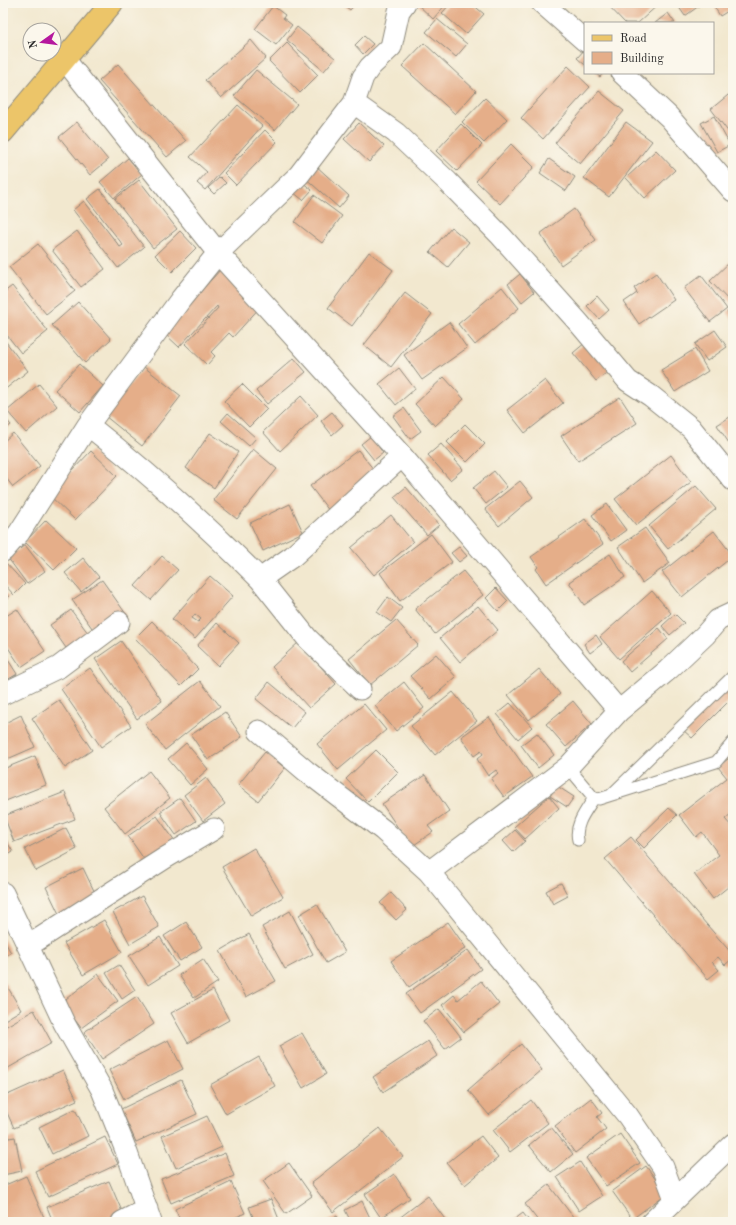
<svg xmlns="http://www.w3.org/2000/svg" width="736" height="1225" viewBox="0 0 736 1225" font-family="'Old Standard TT',serif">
<rect width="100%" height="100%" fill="#fbf7ec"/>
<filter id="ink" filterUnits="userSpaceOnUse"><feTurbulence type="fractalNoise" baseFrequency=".025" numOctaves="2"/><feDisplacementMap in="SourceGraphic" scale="8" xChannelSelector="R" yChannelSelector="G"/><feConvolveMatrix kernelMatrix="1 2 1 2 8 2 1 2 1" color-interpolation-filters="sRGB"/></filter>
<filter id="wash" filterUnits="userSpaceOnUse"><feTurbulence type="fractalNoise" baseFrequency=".012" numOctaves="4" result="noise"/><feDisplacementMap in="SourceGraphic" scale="16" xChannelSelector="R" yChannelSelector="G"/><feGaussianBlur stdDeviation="0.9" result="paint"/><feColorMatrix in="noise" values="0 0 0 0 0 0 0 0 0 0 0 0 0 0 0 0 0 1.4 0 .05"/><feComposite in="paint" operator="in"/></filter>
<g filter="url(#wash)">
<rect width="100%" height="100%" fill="#f2e8cf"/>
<g id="blocks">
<!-- building -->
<path fill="#e5ae89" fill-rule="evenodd" d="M341 3H356L350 10Z
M416 3H447L433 19Z
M451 3H471L484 14 466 34 442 13Z
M606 3H660L638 23H625Z
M676 3H703L685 16Z
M712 3H733V8L720 16Z
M273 6 285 15 283 18 292 25 276 45 255 29Z
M668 13 675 23H655Z
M437 19 467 44 456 57 426 32Z
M297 27 335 58 324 71 287 40Z
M364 36 373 44 363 54 355 45Z
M251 40 266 58 221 98 205 80Z
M287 43 318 75 300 93 269 61Z
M424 43 476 91 455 114 402 66Z
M585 49V65L577 58Z
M118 64 186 141 167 157 99 81Z
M568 66 590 87 543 139 521 118Z
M256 70 297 104 275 130 234 96Z
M595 73H603L600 77Z
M599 91 624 111 580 164 555 143Z
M733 91V131L730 134 711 109Z
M485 98 507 119 484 143 462 122Z
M238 105 262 126 205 190 197 183 207 172 190 157Z
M714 116 730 145 717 152 701 123Z
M77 122 108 160 90 175 59 137Z
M626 122 652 141 609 197 584 178Z
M359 123 384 146 369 162 344 139Z
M461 124 482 145 457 171 436 151Z
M265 130 277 142 236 185 224 173Z
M511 144 534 167 500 204 476 181Z
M656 150 675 170 645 198 626 178Z
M128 158 142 174 114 198 100 182Z
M549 159 575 177 566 191 540 173Z
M314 164 349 196 339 208 303 176Z
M220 177 226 183 214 194 208 188Z
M139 180 177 229 153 248 115 199Z
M302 182 312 190 303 200 293 192Z
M100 189 144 247 118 268 73 210 84 201 120 247 123 245 87 199Z
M314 195 342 216 322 243 295 222Z
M574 209 596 240 561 265 540 234Z
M451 227 469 242 448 267 430 252Z
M77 231 105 269 81 287 52 250Z
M180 231 196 248 172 272 155 255Z
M38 244 75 291 46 314 9 267Z
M369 252 393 270 352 326 328 308Z
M733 259V303L732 304 710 281Z
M222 268 262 305 233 337 229 333 211 352 215 356 207 365 185 344 218 308 217 306 179 347 163 332Z
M656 273 674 300 639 324 624 302 637 293 634 288Z
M520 274 534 292 522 302 508 284Z
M701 275 727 309 710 322 684 288Z
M12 286 48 331 21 353 3 330V293Z
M502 287 519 308 475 345 458 324Z
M405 293 432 314 391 367 364 345Z
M597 296 609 310 599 319 587 306Z
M78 302 111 339 85 363 52 325Z
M733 308V320L727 312Z
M449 322 467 348 422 380 404 355Z
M715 330 727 347 707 361 695 344Z
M3 338 28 371 3 391Z
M586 342 610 370 596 381 573 353Z
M695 349 708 371 675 392 661 370Z
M294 358 306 372 267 404 256 391Z
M79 364 103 386 80 412 55 390Z
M144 367 181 396 142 446 105 416Z
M399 368 415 389 396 405 379 384Z
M444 377 464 399 435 426 415 404Z
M545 380 563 403 525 433 507 410Z
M39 384 57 406 26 433 7 411Z
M242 384 267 409 249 427 224 401Z
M301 396 318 415 280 451 263 432Z
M620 397 637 423 578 461 561 436Z
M404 408 421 431 410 439 393 416Z
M332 412 343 425 332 435 321 421Z
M228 413 256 438 249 446 221 421Z
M733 415V449L717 425Z
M3 416 11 425 3 431Z
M465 424 485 444 467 462 447 442Z
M13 433 40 466 13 487 3 474V442Z
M210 433 238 452 214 488 186 468Z
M371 436 383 453 374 460 361 444Z
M441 444 463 469 450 480 428 455Z
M253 449 277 469 237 519 213 500Z
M358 450 378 475 330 512 310 486Z
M91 451 117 476 75 520 49 495Z
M671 455 691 482 636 525 615 499Z
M494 471 507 487 486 504 473 488Z
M520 481 533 497 499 526 485 509Z
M696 486 716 509 668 549 649 526Z
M406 487 439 525 427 535 394 497Z
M290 504 303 532 263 551 250 523Z
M607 504 626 530 611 541 592 515Z
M391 515 413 542 374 575 351 548Z
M585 519 603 544 546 584 536 569 538 567 531 557Z
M46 520 76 548 54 570 25 542Z
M645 528 670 563 642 583 618 547Z
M714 531 733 556 682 597 662 572Z
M431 534 452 562 400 601 380 573Z
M25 545 45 571 27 584 8 558Z
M459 547 467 556 459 562 451 553Z
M610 554 625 577 584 605 569 582Z
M162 556 178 570 151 600 135 586Z
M83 558 99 577 81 592 65 573Z
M5 562 25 584 14 595 3 583V564Z
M463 571 483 595 435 634 415 609Z
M210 576 233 596 195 639 172 619ZM195 614 201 619 198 622 192 618Z
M102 580 126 614 97 635 72 600Z
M496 588 508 601 498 611 486 598Z
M3 590 9 597 3 602Z
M652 591 671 613 619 659 600 637Z
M388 597 402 608 391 622 377 612Z
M478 606 498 630 460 662 440 638Z
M17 609 45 651 21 667 3 640V618Z
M71 610 88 633 66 648 50 625Z
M675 614 684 623 670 635 662 626Z
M396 620 418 645 370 685 349 659Z
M152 621 198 669 181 686 135 638Z
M217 623 239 643 218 666 197 646Z
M659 628 668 639 630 672 621 661Z
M596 635 602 644 590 653 584 644Z
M121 641 162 701 137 719 95 659Z
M299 642 336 684 309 708 272 667Z
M3 652 17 674 3 683Z
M436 654 456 677 431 699 410 676Z
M90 668 131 726 101 747 61 689Z
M539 669 560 694 529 720 508 695Z
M200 681 220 706 165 750 145 724Z
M269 682 305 712 292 728 256 699Z
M404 682 424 708 396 731 375 706Z
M724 688 733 697 692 738 683 730Z
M453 692 477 721 435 755 411 726Z
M59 700 92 750 65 768 32 718Z
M573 701 592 724 566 747 546 724Z
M510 703 532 727 518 739 497 714Z
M364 704 386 730 338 770 317 744Z
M225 712 242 737 208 760 191 735Z
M21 715 35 747 3 761V724Z
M489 717 532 777 504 797 491 779 498 773 496 770 488 776 477 759 483 754 481 751 474 756 461 737Z
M537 733 554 755 538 768 521 745Z
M186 743 208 769 190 785 168 759Z
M376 750 398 772 368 802 346 779Z
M265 752 285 768 258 801 238 785Z
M733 755V812L725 819 733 828V883L713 899 694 874 719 855 702 832 696 837 679 815 727 778 718 767Z
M35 756 46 785 3 802V769Z
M149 771 170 798 125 834 104 807Z
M425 775 449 811 428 826 433 832 411 847 382 804Z
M206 778 225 804 203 821 184 795Z
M557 786 574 797 567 807 550 796Z
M65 792 75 819 14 842 4 816Z
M549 796 559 808 525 839 514 827Z
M180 798 196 821 176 835 160 812Z
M669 808 677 815 644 848 636 840Z
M157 816 175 841 146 862 128 836Z
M66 828 77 849 36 871 25 849Z
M515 830 525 841 513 852 503 841Z
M3 835 13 852 3 858Z
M631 837 733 955V958L725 965 718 957 712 962 719 970 708 979 605 859Z
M254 848 283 897 251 916 222 867Z
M83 868 97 897 60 916 46 887Z
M561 883 568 896 553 904 546 891Z
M391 893 407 910 396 920 380 903Z
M142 896 159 927 130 944 113 912Z
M317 904 345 952 326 963 299 915Z
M290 911 313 954 285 969 262 927Z
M104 920 122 952 83 975 64 943Z
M186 922 202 947 180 961 164 936Z
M448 922 466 948 409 987 391 961Z
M249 934 276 981 246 997 220 951Z
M160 937 178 966 148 985 129 956Z
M3 938 11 953 3 957Z
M468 950 481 969 420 1013 406 994Z
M203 959 218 982 194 998 179 975Z
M119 965 135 990 122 999 106 973Z
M98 974 118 1001 81 1028 62 1002Z
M3 979 21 1010 3 1021Z
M481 981 499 1004 464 1032 442 1005 454 995 458 1000Z
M213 990 229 1020 188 1043 171 1013Z
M137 997 154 1024 102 1059 84 1032Z
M439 1009 461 1037 445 1049 423 1021Z
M34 1010 52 1043 3 1071V1028Z
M302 1033 326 1074 303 1088 279 1046Z
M168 1040 183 1069 124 1099 109 1070Z
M428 1041 437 1056 383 1092 373 1077Z
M521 1044 542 1070 489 1115 468 1090Z
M259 1057 275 1086 226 1114 210 1085Z
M63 1070 77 1100 14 1128 3 1104V1097Z
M181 1080 197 1114 136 1142 121 1109Z
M591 1098 602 1113 597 1117 606 1129 575 1153 555 1126Z
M531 1100 548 1123 510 1152 493 1130Z
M75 1109 88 1136 52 1154 39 1127Z
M207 1116 222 1147 176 1168 162 1136Z
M551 1127 573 1154 551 1172 529 1145Z
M380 1128 403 1157 333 1212 311 1183Z
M620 1134 640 1163 606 1186 586 1158Z
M481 1136 498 1158 465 1185 447 1163Z
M15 1137 22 1171 3 1175V1139Z
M105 1137 118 1164 48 1197 35 1171Z
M225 1153 234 1176 171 1203 161 1179Z
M580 1162 602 1196 579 1211 557 1177Z
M289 1163 312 1196 286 1214 263 1181Z
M646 1166 666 1194 632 1219 612 1191Z
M394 1174 410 1198 381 1218 365 1194Z
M26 1176 46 1222H3V1186Z
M109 1181 124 1216 111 1222H53L47 1207Z
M231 1182 245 1213 226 1222H181L175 1209Z
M549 1185 577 1222H539L525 1204Z
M428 1196 447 1222H394Z
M271 1199 280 1222H255L249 1207Z
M362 1201 372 1222H351L345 1210Z
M523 1213 530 1222H511Z
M337 1216 340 1222H326Z"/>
</g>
</g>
<g filter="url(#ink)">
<use href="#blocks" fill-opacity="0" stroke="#8e8a7d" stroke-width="1"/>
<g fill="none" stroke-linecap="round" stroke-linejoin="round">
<!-- lane casing -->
<g stroke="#8e8a7d" stroke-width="13">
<path id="lane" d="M568 767 594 798 599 799 716 762 733 742
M612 794 733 676
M578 840C574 825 586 811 594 798"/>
</g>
<!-- street casing -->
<g stroke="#8e8a7d" stroke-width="23">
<path id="street" d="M542 3 585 41
M65 60 218 253 402 456 619 711
M622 73 669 117 733 191
M354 103 396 133 448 182 501 236 579 323 628 381 651 396 691 428 733 480
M88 425C149 473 205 524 260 579L293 556 402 456
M3 551 19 533 88 425 181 299 218 253 299 175 354 103 363 77 370 67 391 47 399 11 405 3
M260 579 307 638 360 689
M3 694 59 667 119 622
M259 731 306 771 383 830 429 872 628 1116 663 1167 675 1199
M429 872 568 767 619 711 668 670 705 635 718 620 733 613
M3 893 64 1023 102 1090 127 1153 151 1222
M28 946 165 858 214 829
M122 1222 147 1209
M652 1222 733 1144"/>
</g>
<!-- primary casing -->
<g stroke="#8e8a7d" stroke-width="24">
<path id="primary" d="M3 132 112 3"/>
</g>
<!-- lane -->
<use href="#lane" stroke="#fff" stroke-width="11"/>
<!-- street -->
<use href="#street" stroke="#fff" stroke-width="21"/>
<!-- primary -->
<use href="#primary" stroke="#ecc569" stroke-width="22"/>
</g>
</g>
<!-- margin -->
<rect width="736" height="1225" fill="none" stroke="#fbf7ec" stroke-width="16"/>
<!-- legend -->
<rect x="584" y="22" width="130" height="52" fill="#fbf7ec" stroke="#a8a59f"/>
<rect x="592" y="35" width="20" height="6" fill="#ecc569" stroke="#a8a59f"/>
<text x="620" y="42" font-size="12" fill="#2b2b2b">Road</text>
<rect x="592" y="52" width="20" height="12" fill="#e5ae89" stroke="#a8a59f"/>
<text x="620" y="62" font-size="12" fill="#2b2b2b">Building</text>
<!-- north arrow -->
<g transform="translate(42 42) rotate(256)"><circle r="19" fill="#fbf7ec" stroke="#a8a59f"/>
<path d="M0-3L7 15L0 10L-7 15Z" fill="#b5179e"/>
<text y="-6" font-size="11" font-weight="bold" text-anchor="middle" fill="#2b2b2b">N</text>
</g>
</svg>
